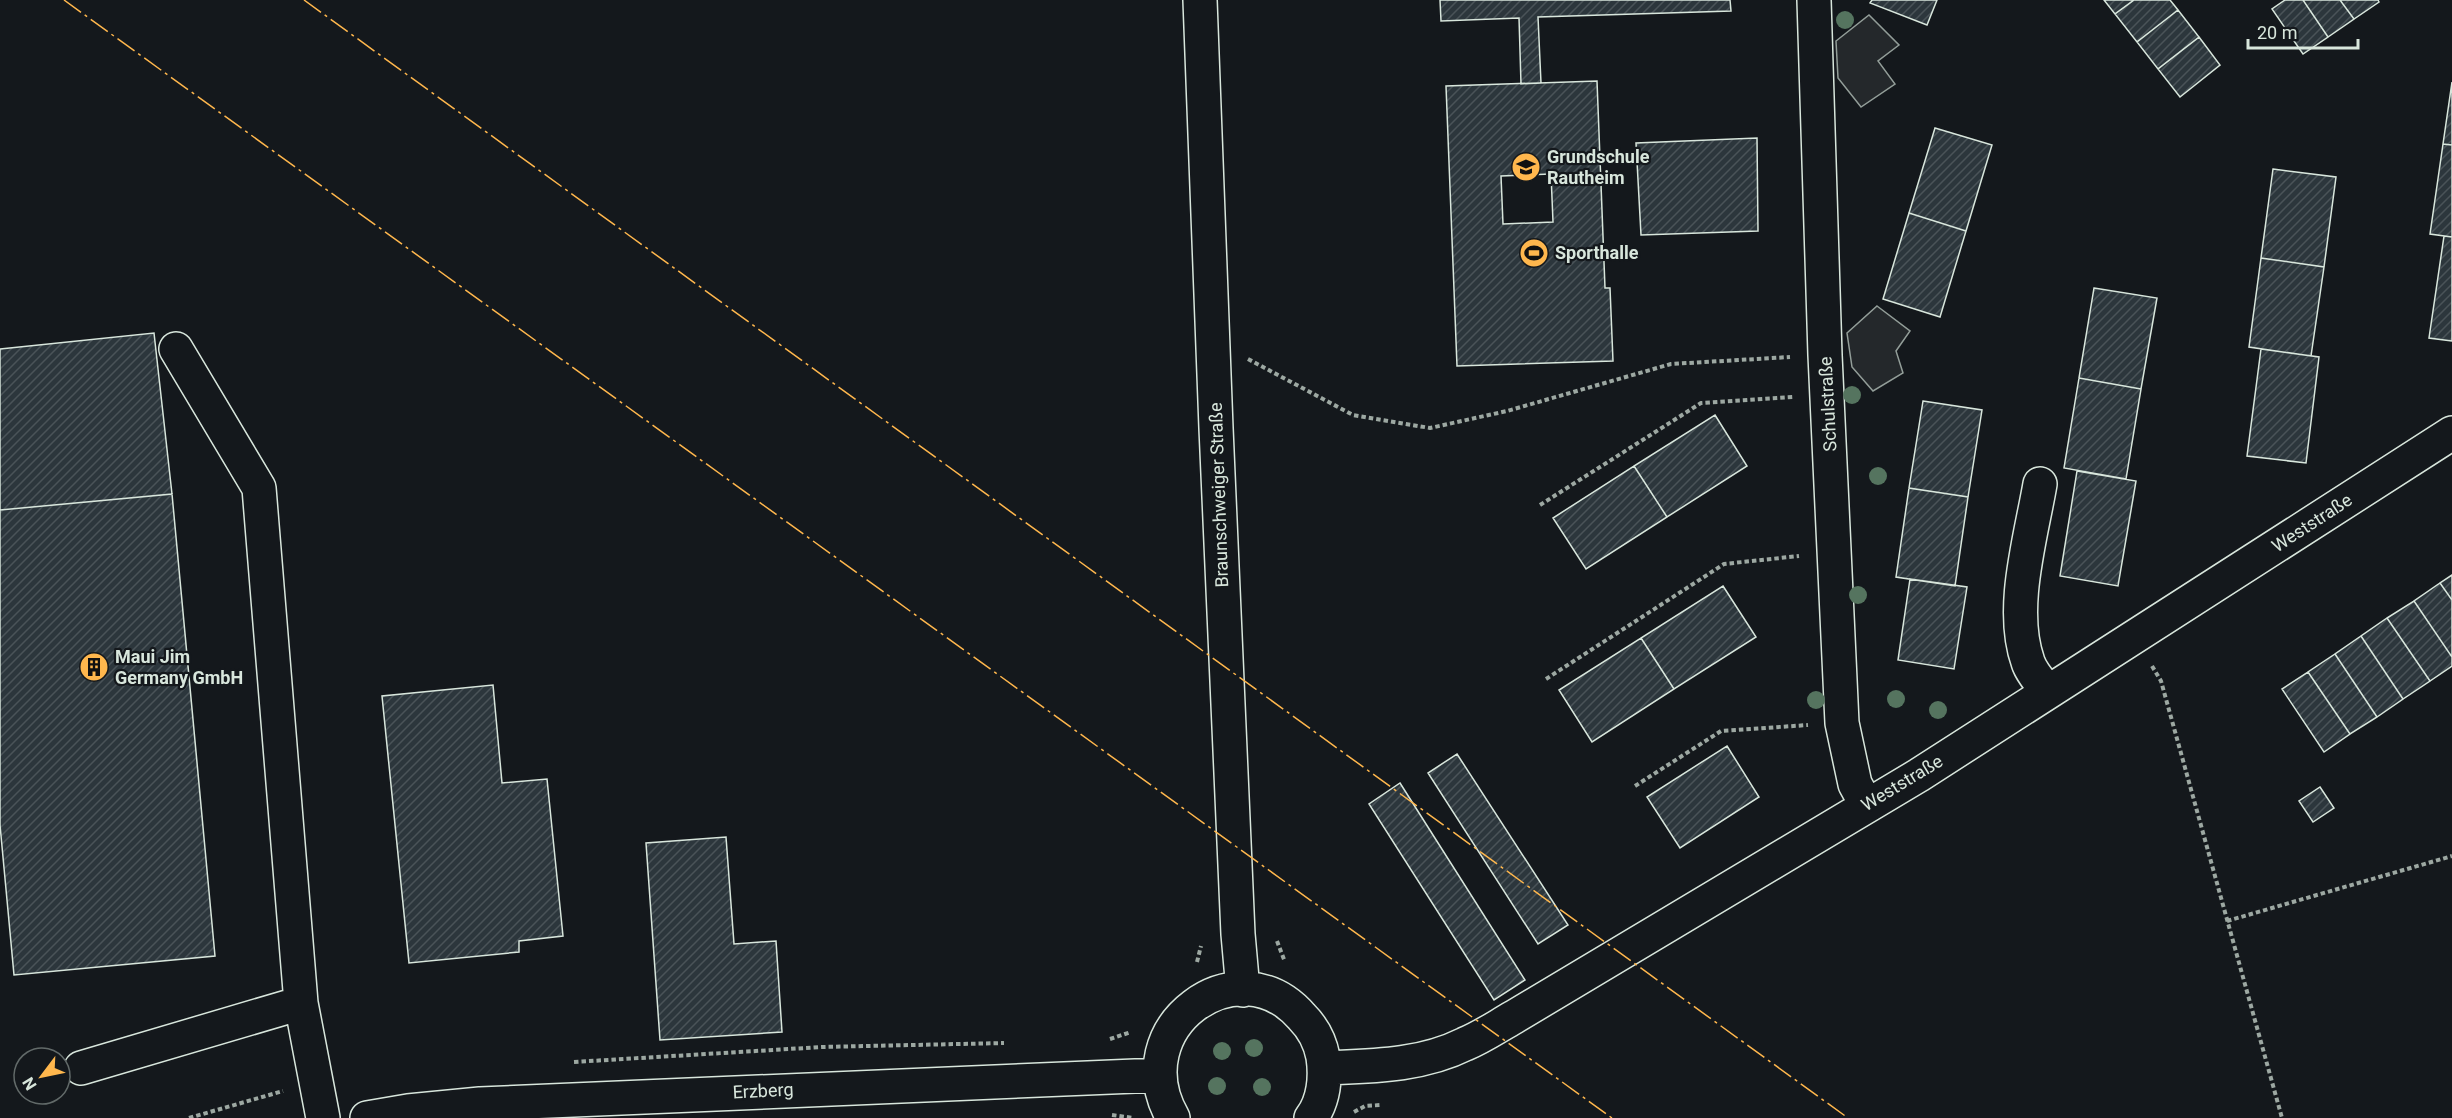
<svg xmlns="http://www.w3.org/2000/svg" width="2452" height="1118" viewBox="0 0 2452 1118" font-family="Roboto,sans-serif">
<defs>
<pattern id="building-hatch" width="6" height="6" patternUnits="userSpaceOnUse" patternTransform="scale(1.5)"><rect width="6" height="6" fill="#2c363c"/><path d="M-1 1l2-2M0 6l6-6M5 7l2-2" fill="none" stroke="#4a5358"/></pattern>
</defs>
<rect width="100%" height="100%" fill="#14181c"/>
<!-- parking -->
<path fill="#24282b" stroke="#939e99" stroke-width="1.5" d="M1869 15 1899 45 1878 61 1895 84 1861 107 1838 78 1836 41Z
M1877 306 1910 331 1896 351 1903 373 1873 391 1852 367 1847 333Z"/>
<!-- building -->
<path fill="url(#building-hatch)" stroke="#d8e6dc" stroke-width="1.5" fill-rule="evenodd" d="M1440 0H1730L1731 11 1538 17 1541 83 1521 84 1519 18 1441 21Z
M1872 0H1937L1927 25 1870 3Z
M2104 0H2134L2115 14Z
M2134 0H2170L2178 10 2137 42 2115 14Z
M2285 0H2303L2328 37 2303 54 2272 9Z
M2303 0H2340L2354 19 2328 37Z
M2340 0H2378L2379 2 2354 19Z
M2178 10 2199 37 2158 69 2137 42Z
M2199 37 2220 65 2180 97 2158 69Z
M1597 81 1605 288H1610L1613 361 1457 366 1446 86ZM1551 174 1553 222 1503 224 1501 176Z
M2452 82V145L2443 144Z
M1935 128 1992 145 1966 231 1909 213Z
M1757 138 1758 231 1641 235 1636 143Z
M2443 144 2452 145V237L2430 234Z
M2273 169 2336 177 2324 267 2261 258Z
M1909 213 1966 231 1940 317 1883 299Z
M2444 236 2452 237V341L2429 338Z
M2261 258 2324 267 2311 356 2249 347Z
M2094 288 2157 298 2141 389 2079 378Z
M154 333 172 494 0 510V349Z
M2261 349 2319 357 2306 463 2247 456Z
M2079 378 2141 389 2126 479 2064 468Z
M1923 401 1982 410 1968 497 1909 488Z
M1715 415 1747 466 1667 517 1634 466Z
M1634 466 1667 517 1586 569 1553 518Z
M2077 471 2136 481 2118 586 2060 576Z
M1909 488 1968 497 1955 586 1896 577Z
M172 494 215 956 14 975 0 825V510Z
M2452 575V600L2440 583Z
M1910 579 1967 587 1954 669 1898 660Z
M2440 583 2452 600V657L2414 601Z
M1723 586 1756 637 1674 689 1641 638Z
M2414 601 2452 657V666L2430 681 2387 618Z
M2387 618 2430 681 2403 699 2361 636Z
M2361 636 2403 699 2377 717 2335 654Z
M1641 638 1674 689 1592 742 1559 690Z
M2335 654 2377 717 2350 734 2308 672Z
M2308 672 2350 734 2324 752 2282 689Z
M493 685 502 783 547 779 563 936 519 941V952L409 963 382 696Z
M1727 746 1759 797 1680 848 1647 797Z
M1457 754 1568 925 1538 944 1428 773Z
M1400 783 1525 980 1494 1000 1369 804Z
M2320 787 2334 808 2313 822 2299 801Z
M726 837 734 944 776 941 782 1032 660 1040 646 843Z"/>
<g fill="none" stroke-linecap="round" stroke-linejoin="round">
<!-- minor casing -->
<g stroke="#d8e6dc" stroke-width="36">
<path id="minor" d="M1200 0 1216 428 1238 934 1243 990
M1814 0 1825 355 1842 723 1855 784 1866 804
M176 349 259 488 301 1003 323 1118
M2040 484C2031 537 2009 609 2028 662 2031 672 2041 683 2048 692
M81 1068 301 1003
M1325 1068C1372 1066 1421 1066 1465 1044 1482 1037 1498 1026 1514 1017L1919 775 2452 433
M367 1118 408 1111 480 1104 1159 1075
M1173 1118C1121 1027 1238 943 1302 1017 1313 1028 1320 1041 1323 1057 1326 1077 1324 1101 1311 1118"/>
</g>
<!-- path -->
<path stroke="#9da8a2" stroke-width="4" stroke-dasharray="4.5 3" stroke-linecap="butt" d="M1248 359 1353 415 1430 428 1507 411 1671 364 1790 357
M1540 505 1701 403 1793 397
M2152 666 2161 681 2282 1118
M1546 679 1724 564 1799 556
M1635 786 1721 731 1808 725
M2227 921 2452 856
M1277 941 1285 962
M1197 962 1201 946
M1110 1039 1131 1032
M574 1062 822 1047 1004 1043
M1354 1112 1365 1106 1381 1105
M1112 1115 1134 1118
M189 1118 283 1091"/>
<!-- minor -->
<use href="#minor" stroke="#14181c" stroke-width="33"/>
<!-- power -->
<path stroke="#ffb74d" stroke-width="1.5" stroke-dasharray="21 4.5 3 4.5" stroke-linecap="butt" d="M64 0 1612 1118
M304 0 1848 1118"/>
</g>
<!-- trees -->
<g fill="#55745f">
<circle cx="1845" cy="20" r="9"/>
<circle cx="1852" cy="395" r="9"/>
<circle cx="1878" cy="476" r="9"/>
<circle cx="1858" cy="595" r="9"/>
<circle cx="1896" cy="699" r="9"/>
<circle cx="1816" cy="700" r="9"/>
<circle cx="1938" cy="710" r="9"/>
<circle cx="1254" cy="1048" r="9"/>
<circle cx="1222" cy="1051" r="9"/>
<circle cx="1217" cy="1086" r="9"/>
<circle cx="1262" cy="1087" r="9"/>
</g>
<!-- icons -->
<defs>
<g id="school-disc" transform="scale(1.5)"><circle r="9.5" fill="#ffb74d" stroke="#14181c"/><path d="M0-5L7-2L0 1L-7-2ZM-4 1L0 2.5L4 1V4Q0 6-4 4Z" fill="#111"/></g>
<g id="stadium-disc" transform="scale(1.5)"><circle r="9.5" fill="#ffb74d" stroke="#14181c"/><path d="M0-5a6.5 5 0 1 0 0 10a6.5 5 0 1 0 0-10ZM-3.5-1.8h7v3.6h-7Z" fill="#111"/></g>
<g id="building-disc" transform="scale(1.5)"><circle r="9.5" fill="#ffb74d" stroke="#14181c"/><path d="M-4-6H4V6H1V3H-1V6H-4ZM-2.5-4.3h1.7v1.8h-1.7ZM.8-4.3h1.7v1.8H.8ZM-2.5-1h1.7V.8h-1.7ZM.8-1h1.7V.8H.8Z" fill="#111"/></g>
</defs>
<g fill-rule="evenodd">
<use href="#school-disc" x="1526" y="167"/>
<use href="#stadium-disc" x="1534" y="253"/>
<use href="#building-disc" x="94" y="667"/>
</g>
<g text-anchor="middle" stroke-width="4.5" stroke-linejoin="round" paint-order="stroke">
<!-- poi labels -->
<g font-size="18" font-weight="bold" fill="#d8e6dc" stroke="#14181c" text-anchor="start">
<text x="1547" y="163">Grundschule<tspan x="1547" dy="21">Rautheim</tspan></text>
<text x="1555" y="259">Sporthalle</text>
<text x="115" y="663">Maui Jim<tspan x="115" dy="21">Germany GmbH</tspan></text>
</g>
<!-- street labels -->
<g font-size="18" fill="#d8e6dc" stroke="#14181c">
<text transform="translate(1828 404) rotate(-93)" y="6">Schulstraße</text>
<text transform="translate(1219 495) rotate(-92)" y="6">Braunschweiger Straße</text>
<text transform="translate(2312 523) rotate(-33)" y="6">Weststraße</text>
<text transform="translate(1902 783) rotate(-31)" y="6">Weststraße</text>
<text transform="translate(763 1091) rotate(-3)" y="6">Erzberg</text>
</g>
</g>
<!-- north arrow -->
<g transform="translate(42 1076) rotate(238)"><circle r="28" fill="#14181c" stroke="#626a69" stroke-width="1.5"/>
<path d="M0-4.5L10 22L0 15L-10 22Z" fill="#ffb74d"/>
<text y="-9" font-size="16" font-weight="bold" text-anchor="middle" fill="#d8e6dc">N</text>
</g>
<!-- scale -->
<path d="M2248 39v9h110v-9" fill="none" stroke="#d8e6dc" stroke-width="3"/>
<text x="2257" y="39" font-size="18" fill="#d8e6dc" stroke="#14181c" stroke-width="4.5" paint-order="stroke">20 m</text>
</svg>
